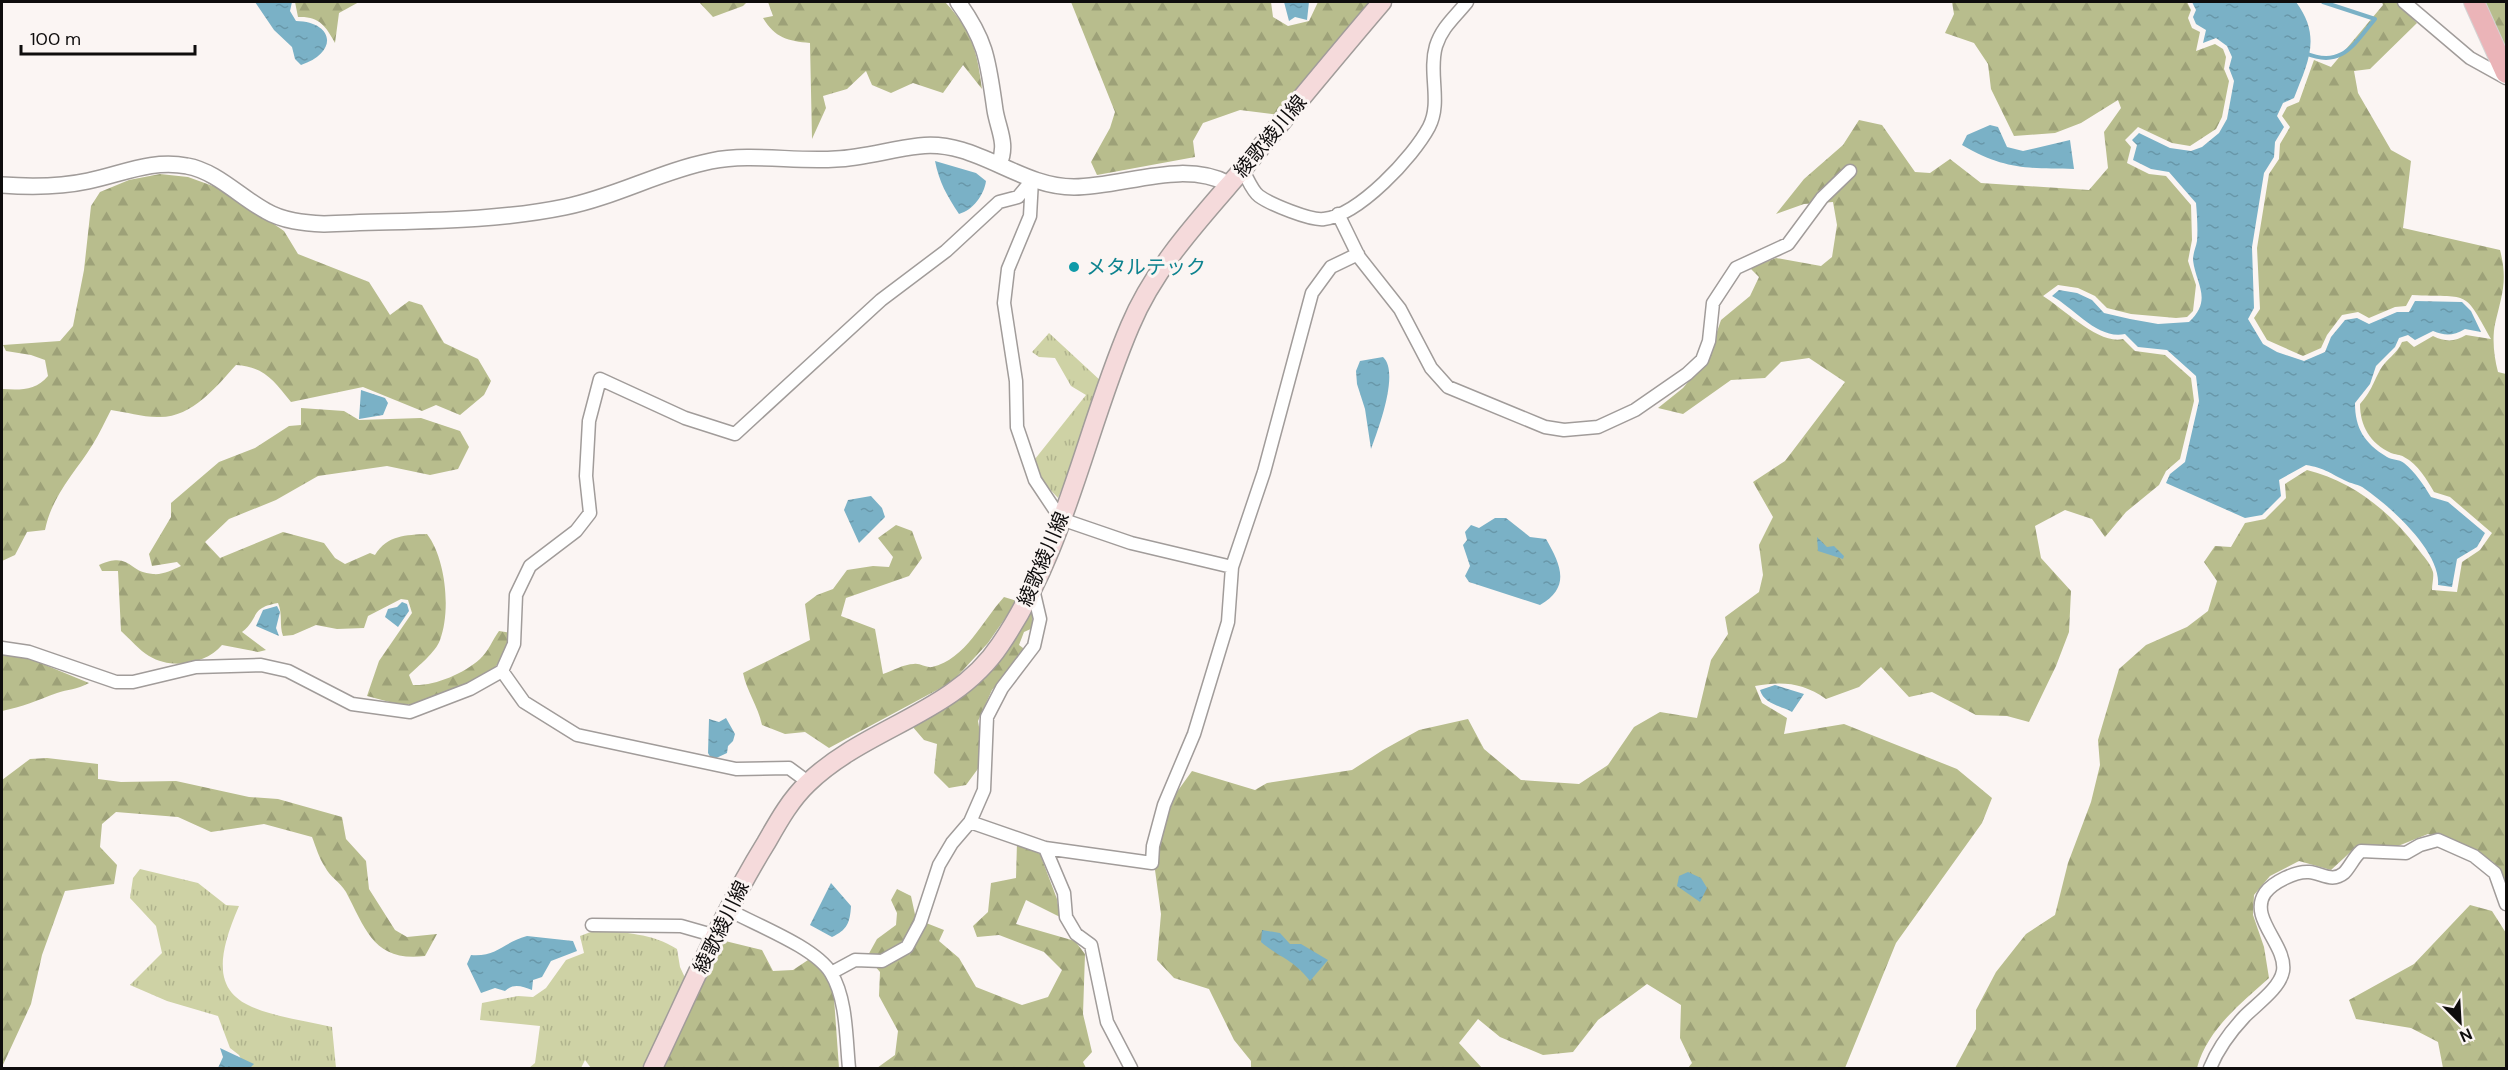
<svg xmlns="http://www.w3.org/2000/svg" width="2508" height="1070" viewBox="0 0 2508 1070" font-family="'DM Sans','Noto Sans JP',sans-serif">
<defs>
<pattern id="grass-tufts" width="24" height="20" patternUnits="userSpaceOnUse" patternTransform="scale(1.5)"><rect width="24" height="20" fill="#ced2a5"/><path d="M3 7l-1-3M5 7V3M7 7l1-3M15 17l-1-3M17 17v-4M19 17l1-3" fill="none" stroke="#b0b38d"/></pattern>
<pattern id="forest-firs" width="22" height="20" patternUnits="userSpaceOnUse" patternTransform="scale(1.5)"><rect width="22" height="20" fill="#b8bd8d"/><path d="M5 1l3.5 6h-7zM16 11l3.5 6h-7z" fill="#9da178"/></pattern>
<pattern id="water-ripples" width="26" height="14" patternUnits="userSpaceOnUse" patternTransform="scale(1.5)"><rect width="26" height="14" fill="#7ab1c6"/><path d="M2 4q2-2 4 0t4 0M15 11q2-2 4 0t4 0" fill="none" stroke="#6897a9"/></pattern>
</defs>
<rect width="100%" height="100%" fill="#fbf5f3"/>
<!-- grass -->
<path fill="url(#grass-tufts)" d="M1049 333 1102 382 1084 436 1058 498 1041 480 1035 459 1086 395 1071 386 1055 358 1039 357 1032 352Z
M140 869 198 883 226 905 239 906C194 1008 248 1009 332 1027L336 1068H255L244 1065 239 1055 230 1048 218 1016 167 1001 130 985 162 953 156 926 130 898 133 878Z
M596 930C625 933 652 933 677 949L680 967 687 982 642 1068H591L585 1060 581 1068H529L535 1063 540 1026 480 1020 482 1003 518 996 533 997 546 988 566 960 584 953 580 936Z"/>
<!-- forest -->
<path fill="url(#forest-firs)" d="M295 2H359L339 13 335 43C326 26 319 16 298 17Z
M699 2H747L743 6 713 17Z
M768 2H945C972 31 977 50 982 89L963 65 943 93 913 83 891 93 872 85 866 71 847 89 823 96 826 108 812 139 810 43C788 41 775 38 763 18L773 16Z
M1071 2H1271L1273 17 1288 26 1309 21 1318 2H1373L1279 115 1240 110 1203 123 1193 141 1195 157 1097 175 1091 162 1110 128 1115 112Z
M1952 2H2187L2191 10 2188 18 2192 28 2200 32 2196 51 2215 44 2223 49 2226 57 2224 69 2229 81 2222 117 2216 129 2190 146 2172 143 2138 127 2125 140 2131 147 2127 163 2149 174 2166 176 2191 205 2192 240 2188 261 2196 285 2193 311 2187 317 2176 318 2131 314 2107 308 2095 296 2078 288 2058 285 2043 296C2064 309 2099 345 2123 339L2135 351 2165 355 2191 378 2194 401 2180 459 2166 471 2159 485 2126 512 2105 537 2092 519 2065 510 2035 526 2041 558 2071 591 2069 632 2056 666 2029 722 2007 716 1976 715 1932 692 1909 697 1881 667 1859 687 1826 699C1803 683 1783 681 1755 686L1762 703 1787 718 1784 734 1844 724 1957 769 1992 798 1982 823 1896 943 1845 1068H1688L1692 1063 1680 1038 1681 1005 1647 984 1598 1020 1573 1052 1543 1055 1500 1037 1478 1019 1459 1043 1482 1068H1251V1061L1234 1040 1209 989 1174 978 1157 960 1161 914 1155 870 1169 803 1192 771 1255 790 1267 783 1352 770 1383 750 1419 730 1468 719 1484 749 1521 780 1579 784 1608 765 1634 727 1660 712 1697 718 1711 660 1728 634 1725 617 1759 592 1763 575 1759 545 1773 517 1753 482 1785 461 1845 382 1809 358 1781 362 1765 378 1731 380 1683 414 1658 408 1683 388 1708 358 1721 320 1750 296 1759 277 1750 268 1776 258 1821 266 1832 257 1837 225 1833 202 1804 204 1776 214 1804 179 1843 145 1859 120 1882 125 1915 172 1930 173 1950 159 1981 183 2089 190 2108 168 2104 132 2121 108 2118 100 2081 123 2055 133 2014 136 1991 89 1988 64 1974 43 1945 33 1954 14Z
M2382 2H2397L2417 23 2370 69 2354 71 2358 93 2391 150 2411 161 2403 228 2500 250C2508 281 2502 294 2495 324 2492 339 2494 357 2498 372L2506 374V885L2493 862 2454 842 2428 834 2398 846H2357L2331 870 2299 861 2270 876 2254 895 2253 915 2264 947 2269 978C2240 1004 2207 1030 2197 1068H1955L1976 1029V1010L1996 972 2026 934 2055 915 2068 863 2091 802 2100 765 2098 740 2119 669 2146 645 2187 627 2208 611 2217 581 2204 562 2215 546 2231 547 2245 523 2265 519 2286 498 2285 484 2307 470C2352 481 2390 511 2418 549 2423 556 2430 562 2433 572 2434 577 2432 584 2432 590L2457 592 2462 562 2480 550 2492 533 2450 497 2434 492C2427 480 2418 464 2404 457 2400 454 2395 455 2391 453 2370 443 2360 426 2360 404 2372 390 2372 385 2380 370 2386 359 2397 354 2402 342L2407 341 2414 347 2433 336C2445 342 2455 342 2466 335L2491 339C2462 286 2469 299 2412 295L2406 306 2395 307 2369 318 2358 312 2342 315 2327 335 2321 348 2303 356 2267 340 2254 318 2260 309 2257 248 2269 174 2279 159 2280 144 2290 127 2282 116 2287 107 2299 102 2314 60 2331 67 2383 5Z
M2484 2H2506V56Z
M160 174 188 177 224 190 284 231 298 254 369 282 390 315 409 301 422 305 444 343 478 359 491 381 484 395 460 415 436 405 422 411 363 387 291 402C273 380 265 367 236 365 216 387 191 419 157 417 142 417 126 412 111 410 105 421 100 433 93 444 75 473 52 495 45 530L27 532 15 555 2 561V389C19 390 36 391 48 376L45 360 31 355 6 351 3 345 60 341 73 326 84 270 91 206 100 192 129 180Z
M301 408 344 411 359 420 421 418 460 431 469 447 458 469 430 475 387 466 318 476 276 500 229 519 205 542 220 558 283 532 324 543 335 558 345 564 370 553 375 555C387 535 406 535 427 534 446 559 451 611 440 640 436 652 418 666 409 675L413 685C435 686 463 674 480 659 488 652 493 639 499 631L511 633 503 657 492 671 468 684 422 704H397L367 696 379 661 412 613 408 600 401 599 368 616 364 628 337 629 316 625 293 635 283 636C279 624 283 615 278 603 249 608 260 618 242 632L266 650 258 652 222 645C206 664 172 670 149 656 139 650 130 639 121 631L118 571H102L99 565C131 551 128 573 153 574 163 575 172 570 181 566L177 562 152 566 149 554 171 517V503L219 462 255 448 289 426 301 425Z
M896 525 912 531 922 558 909 576 846 598 841 616 875 629 883 674C892 671 904 664 914 664 920 663 926 668 932 667 966 659 982 621 1004 597L1017 601 988 643 952 682 829 748 805 732 785 734 762 725C758 706 747 692 743 673L810 640 805 604 817 595 833 589 847 570 873 566 889 567 893 557 878 538Z
M1032 609 1033 628 1024 632 1019 645 1027 651 992 690 978 721 983 750 980 766 966 785 949 788 934 773 937 744 924 740 912 726Z
M2 653 21 655 89 683C76 690 68 689 57 693 38 700 22 707 2 711Z
M47 758 98 764V779L121 782 176 781 249 797 278 799 342 817 346 839 366 861 369 889 395 930 407 937 437 934 425 956C374 962 366 930 346 892 340 882 330 877 325 867 319 858 316 847 312 837L264 824 211 832 178 817 116 812 102 824 100 847 117 865 114 884 65 891 42 955 31 1004 2 1067V780L30 759Z
M1017 842 1040 854 1057 899 1060 917 1026 900 1016 924 1075 941 1085 954 1083 1014 1092 1052 1083 1062 1086 1068H877L895 1055 898 1031 879 996 880 972 867 957 877 939 896 925 897 913 891 900 897 889 911 896 916 919 944 930 939 941 959 958 976 987 1022 1005 1048 997 1062 970 1044 952 999 935 977 937 973 926 988 912 991 883 1016 878Z
M2470 905 2492 911 2506 933V1068H2443L2438 1042 2411 1028 2356 1019 2349 1000 2414 964Z
M721 940 762 950 773 971 793 970 811 958 827 976 834 998 839 1068H660Z"/>
<!-- water -->
<path fill="url(#water-ripples)" d="M255 2H292L290 11 296 21C335 22 338 53 301 65L295 59 292 47 274 30Z
M1284 2H1309L1307 20 1295 17 1289 21Z
M2192 2H2296C2322 37 2308 62 2294 98L2283 103 2277 116 2284 127 2275 142 2274 157 2264 173 2252 247 2254 308 2248 319 2263 344 2277 352 2304 361 2325 352 2331 337 2345 320 2357 318 2369 324 2397 312H2409L2415 301 2462 302 2471 311 2481 332 2465 329C2453 336 2445 336 2433 331L2415 340 2408 335 2399 338 2395 347 2376 366 2370 384 2355 403C2355 428 2364 443 2387 457 2392 460 2399 459 2404 463 2416 473 2423 484 2431 497L2448 502 2485 533 2477 547 2457 559 2452 587 2438 585C2441 552 2391 507 2365 489 2359 484 2351 484 2344 480 2328 472 2324 468 2306 465L2279 480 2281 496 2262 515 2245 518 2166 483 2170 474 2185 462 2199 401 2196 376 2167 350 2138 347 2125 334C2098 340 2074 308 2052 296L2059 290 2077 293 2092 300 2104 313 2130 319 2158 324 2189 322C2213 299 2196 285 2193 260 2193 253 2196 247 2197 241 2198 230 2197 214 2196 203L2169 172 2151 169 2133 160 2137 145 2132 140 2139 133 2170 148 2191 151 2202 147 2219 133 2227 119 2234 81 2229 68 2232 57 2227 46 2216 38 2203 43 2206 30 2196 24 2193 17 2196 10Z
M1990 125 1998 127 2007 147 2023 151 2070 140 2074 169C2027 168 2005 170 1962 145L1967 135Z
M935 161 976 173 986 181C984 195 973 210 959 214 947 196 939 182 935 161Z
M1383 357C1400 372 1378 430 1371 449L1365 409 1357 384 1356 371 1360 361Z
M361 390 385 398 388 403 383 415 359 419Z
M871 496 882 508 885 517 859 543 844 510 848 500Z
M1495 518H1506L1530 537 1546 539C1561 565 1571 587 1540 605L1469 582 1465 576 1470 566 1463 545 1467 540 1465 532 1471 525 1479 528Z
M1817 537 1827 547 1834 546 1844 556 1843 559 1818 551Z
M402 602 407 604 409 611 398 627 385 617 388 609 397 607Z
M277 606 280 612 276 628 279 636 256 626 263 610Z
M1775 685 1804 694 1792 712C1781 706 1764 704 1760 690Z
M726 718 735 734 733 741 728 746 727 753 712 760 708 753 709 719 719 722Z
M1688 872 1701 878 1707 888 1700 902 1677 886 1679 876Z
M831 883 851 906C850 923 847 930 832 937L810 925Z
M1262 930 1280 933 1290 944H1301L1328 960 1310 981C1292 958 1281 959 1261 942Z
M527 936 573 941 577 951 551 961 542 977 533 980 532 990C522 986 513 983 505 991L495 988 481 993 467 964 471 955C497 957 502 943 527 936Z
M220 1048 254 1064 250 1068H218L223 1057Z"/>
<g fill="none" stroke-linecap="round" stroke-linejoin="round">
<!-- stream -->
<path stroke="#7ab1c6" stroke-width="4" d="M2305 53C2342 69 2354 44 2375 19L2323 2"/>
<!-- minor casing -->
<g stroke="#a19c9a" stroke-width="15">
<path id="minor" d="M2404 2 2470 58 2506 78
M1242 169C1247 177 1252 191 1259 196 1270 204 1311 221 1324 219 1359 215 1413 157 1429 127 1442 102 1428 73 1436 46 1442 27 1455 17 1467 2
M1032 180 1030 216 1008 269 1004 303 1016 381 1017 427 1035 480 1061 519 1131 543 1232 567
M1338 214 1359 257 1400 309 1431 368 1448 387 1545 427 1564 430 1598 427 1635 410 1687 374 1702 360 1709 341 1713 303 1736 268 1788 244 1822 198 1850 171
M2 648 29 652 116 682H133L196 667 261 665 288 671 352 704 410 712 470 689 502 671 514 644 516 595 530 566 576 531 590 513 586 476 589 421 600 379 685 418 735 434 881 300 946 251 999 202 1018 197 1032 180
M502 671 524 702 577 735 736 769 789 768 808 782
M970 822 1045 848 1152 863 1153 846 1164 805 1194 734 1228 622 1232 567 1264 472 1312 293 1331 267 1358 254
M1045 848 1064 893 1066 917 1076 934 1091 945 1107 1022 1131 1068
M729 910C756 925 815 947 831 973 847 999 846 1039 849 1068
M592 925 681 926 716 936
M831 973 855 960 882 961 907 947 920 923 939 865 952 843 970 822 984 790 987 717 1002 688 1034 646 1040 619 1033 589
M2210 1068C2218 1048 2230 1032 2245 1016 2257 1004 2280 988 2283 971 2287 945 2248 918 2265 893 2273 882 2296 871 2309 872 2322 873 2332 883 2344 873 2350 867 2354 857 2361 851L2406 853 2420 845 2438 840 2474 856 2495 873 2506 904"/>
</g>
<!-- tertiary casing -->
<g stroke="#a19c9a" stroke-width="18">
<path id="tertiary" d="M958 2C987 42 988 62 995 110 998 129 1008 144 999 164
M2 185C30 187 60 187 88 181 122 174 152 159 187 166 216 171 240 197 266 211 283 221 304 223 324 224 402 220 488 223 565 207 615 197 661 171 711 161 751 153 795 162 836 159 864 158 891 149 919 146 976 139 1018 187 1074 187 1124 187 1182 159 1229 184"/>
</g>
<!-- secondary casing -->
<g stroke="#a19c9a" stroke-width="21">
<path id="secondary" d="M653 1068C689 993 722 914 766 843 778 822 790 800 808 783 866 727 954 714 1000 645 1065 550 1085 431 1130 326 1155 266 1200 219 1242 170 1288 114 1335 57 1382 2"/>
</g>
<!-- primary casing -->
<g stroke="#d4d3d3" stroke-width="22">
<path id="primary" d="M2474 2 2506 73"/>
</g>
<!-- minor -->
<use href="#minor" stroke="#fff" stroke-width="12"/>
<!-- tertiary -->
<use href="#tertiary" stroke="#fff" stroke-width="15"/>
<!-- secondary -->
<use href="#secondary" stroke="#f5dadb" stroke-width="18"/>
<!-- primary -->
<use href="#primary" stroke="#ebb4b8" stroke-width="20"/>
</g>
<!-- markers -->
<circle fill="#0f9aa8" stroke="#fbf5f3" stroke-width="2" cx="1074" cy="267" r="6"/>
<g text-anchor="middle" stroke-width="6" stroke-linejoin="round" paint-order="stroke">
<!-- street labels -->
<g font-size="20" fill="#0f0d0d" stroke="#fbf5f3">
<text transform="translate(1270 136) rotate(-50)" y="7">綾歌綾川線</text>
<text transform="translate(1043 559) rotate(-67)" y="7">綾歌綾川線</text>
<text transform="translate(721 927) rotate(-64)" y="7">綾歌綾川線</text>
</g>
<!-- culture labels -->
<g font-size="20" fill="#0d838f" stroke="#fbf5f3" text-anchor="start">
<text x="1086" y="274">メタルテック</text>
</g>
</g>
<!-- border -->
<rect width="2508" height="1070" fill="none" stroke="#0f0d0d" stroke-width="6"/>
<!-- north arrow -->
<g transform="translate(2460 1022) rotate(156)" stroke="#fbf5f3" stroke-width="4.5" paint-order="stroke">
<path d="M0-4.5L10 22L0 15L-10 22Z" fill="#0f0d0d"/>
<text y="-9" font-size="16" font-weight="bold" text-anchor="middle" fill="#0f0d0d">N</text>
</g>
<!-- scale -->
<path d="M21 45v9h174v-9" fill="none" stroke="#0f0d0d" stroke-width="3"/>
<text x="30" y="45" font-size="18" fill="#0f0d0d" stroke="#fbf5f3" stroke-width="4.5" paint-order="stroke">100 m</text>
</svg>
